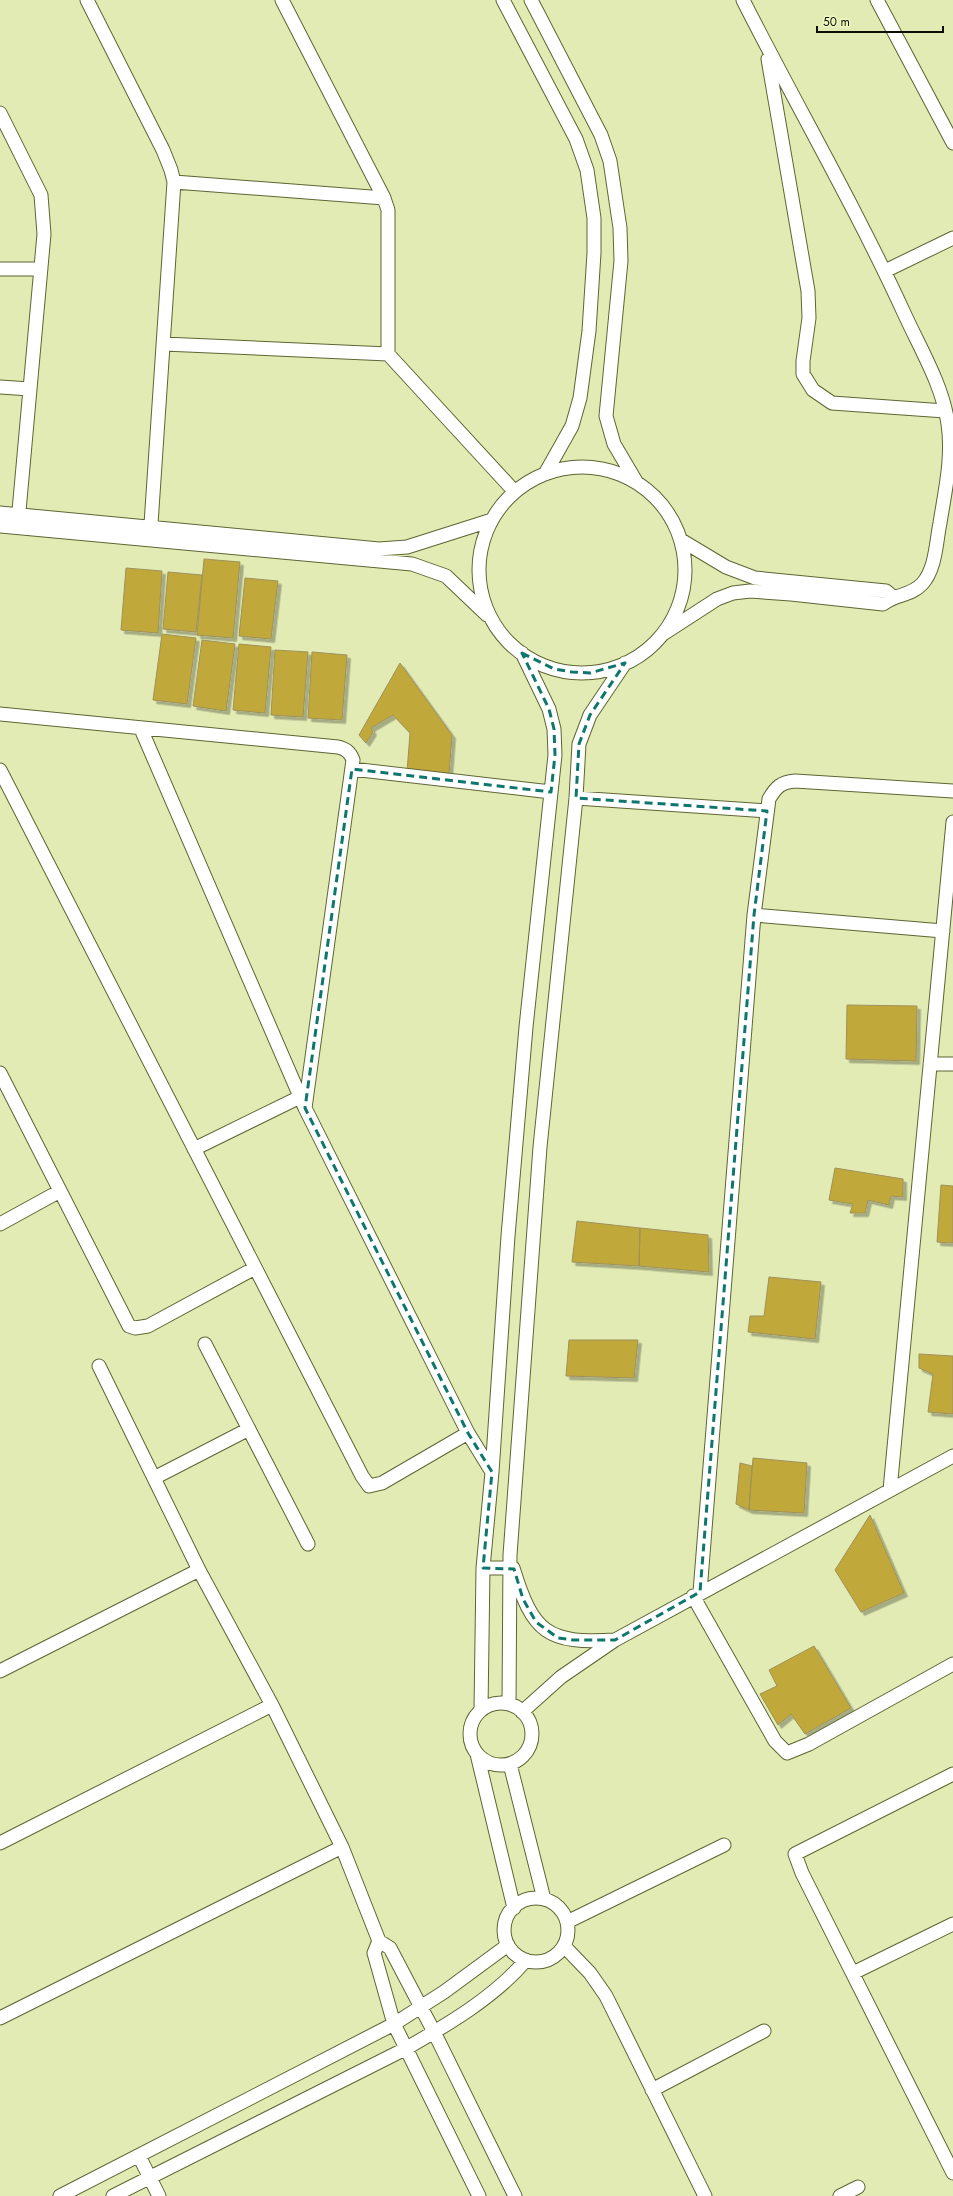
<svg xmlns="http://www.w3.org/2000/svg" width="953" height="2196" viewBox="0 0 953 2196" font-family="Jost,sans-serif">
<defs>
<filter id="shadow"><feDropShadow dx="3.5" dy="3.5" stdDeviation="0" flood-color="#0004"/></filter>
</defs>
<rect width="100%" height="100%" fill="#e1ebb3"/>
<!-- building -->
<path fill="#c1a83b" stroke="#9e915c" filter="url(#shadow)" d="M204 559 240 562 233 638 197 635Z
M126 568 162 571 158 633 121 630Z
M168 572 202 575 196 632 163 629Z
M245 578 278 581 271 639 239 636Z
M162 634 196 638 187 704 153 700Z
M202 640 235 644 226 711 193 706Z
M239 644 271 647 265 713 233 710Z
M275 650 308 652 303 717 271 715Z
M312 652 347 655 342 720 308 718Z
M400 663 452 735 449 774 407 772 410 733 393 715 371 728 373 732 366 743 359 735Z
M847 1005 917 1006 916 1061 846 1059Z
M835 1168 903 1179V1197L891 1196 889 1205 868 1200 865 1213H850L853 1204 829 1200Z
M941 1185 953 1186V1243L937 1242Z
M577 1221 640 1228 639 1266 572 1262Z
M640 1228 708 1235 709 1272 639 1266Z
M769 1277 821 1282 815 1339 748 1332 750 1316H764Z
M569 1340H638L634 1378 566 1376Z
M919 1354 953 1356V1414L928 1412 933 1374 919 1368Z
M753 1458 807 1463 804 1513 749 1510Z
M740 1463 752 1466 749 1510 736 1504Z
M870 1515 904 1593 861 1612 835 1570Z
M814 1646 851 1708 805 1734 791 1714 778 1725 760 1694 777 1686 769 1670Z"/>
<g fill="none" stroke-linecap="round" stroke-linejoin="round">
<!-- street casing -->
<g stroke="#5e6532" stroke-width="15">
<path id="street" d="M87 0 163 150 171 170 174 182 150 539
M282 0 384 198 388 210V354L515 492
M503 0 576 139 587 170 594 218V253L589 331 580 398 572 426 545 474
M531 0 601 135 610 161 620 228 621 261 606 416 614 444 637 483
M877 0 953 143
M768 59 808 291 809 318 803 361V374L813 390 832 403 945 411
M0 113 41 195 44 234 18 522
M174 182 384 198
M0 269H41
M885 271 953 238
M164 344 388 354
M0 387 30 389
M479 570a103 103 0 1 1 206 0a103 103 0 1 1-206 0Z
M0 513 379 549 407 547 492 520
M0 526 412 564 446 576 487 615
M681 540 726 567 755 578 886 591 892 596
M663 634 717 599 733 593 750 591 791 594 883 604C895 594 911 596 922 584 936 569 936 542 940 523 945 491 953 457 948 424 943 386 920 348 904 313 855 206 796 105 743 0
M0 714 338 747C346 749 350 752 353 760L305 1108
M141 729 305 1108 468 1433 492 1472
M352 769 551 792
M0 770 362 1476 369 1486 382 1483 468 1433
M576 798 767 811
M754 915 943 931
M930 1064H953
M0 1073 129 1326 135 1328 148 1326 255 1268
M194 1149 300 1097
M0 1224 60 1191
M205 1344 308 1544
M99 1366 199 1570 272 1705 342 1847 379 1941 390 1948 434 2032 515 2196
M154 1478 249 1429
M890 1490 953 822
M483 1568H509
M513 1568C533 1633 547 1644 615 1640
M700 1592 754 915 769 799C776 787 781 782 795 781L953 791
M693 1596 775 1741 787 1753 809 1744 953 1664
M0 1671 199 1570
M470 1734a31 31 0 1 1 62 0a31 31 0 1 1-62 0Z
M509 1704 510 1555 540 1147 576 798 579 744 590 715 625 663
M481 1710 483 1568 492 1472 508 1236 526 1027 555 755 554 729 549 709 522 653
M522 1712 561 1677 615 1640 953 1456
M477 1754 514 1908
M510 1764 544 1899
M953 1774 795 1854 802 1873 953 2173
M0 1843 272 1705
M504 1930a32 32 0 1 1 64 0a32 32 0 1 1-64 0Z
M567 1922 724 1845
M379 1941 374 1953 394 2024 479 2196
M564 1946 590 1973 606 1996 705 2196
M853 1973 953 1924
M0 2018 342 1847
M652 2090 764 2031
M139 2156 159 2196
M60 2196 394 2024 444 1992 508 1945
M113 2196 405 2049C447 2025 495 1997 526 1960
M840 2196 858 2187"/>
</g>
<!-- street -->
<use href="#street" stroke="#fff" stroke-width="13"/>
</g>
<!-- marked area -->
<path fill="none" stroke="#0f766e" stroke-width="3" stroke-dasharray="8 5" stroke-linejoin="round" d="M522 653 554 669 572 672 590 673 625 663 590 715 579 744 576 798 767 811 754 915 700 1592 615 1640H573L558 1638 536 1622 523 1599 514 1569 483 1568 492 1472 468 1433 305 1108 352 769 551 792 555 755 554 729 549 709Z"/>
<!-- scale -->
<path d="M817 26v6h126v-6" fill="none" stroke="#0b0e00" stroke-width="2"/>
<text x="823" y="26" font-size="12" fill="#0b0e00" stroke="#eef8bf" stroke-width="3" paint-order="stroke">50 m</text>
</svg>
